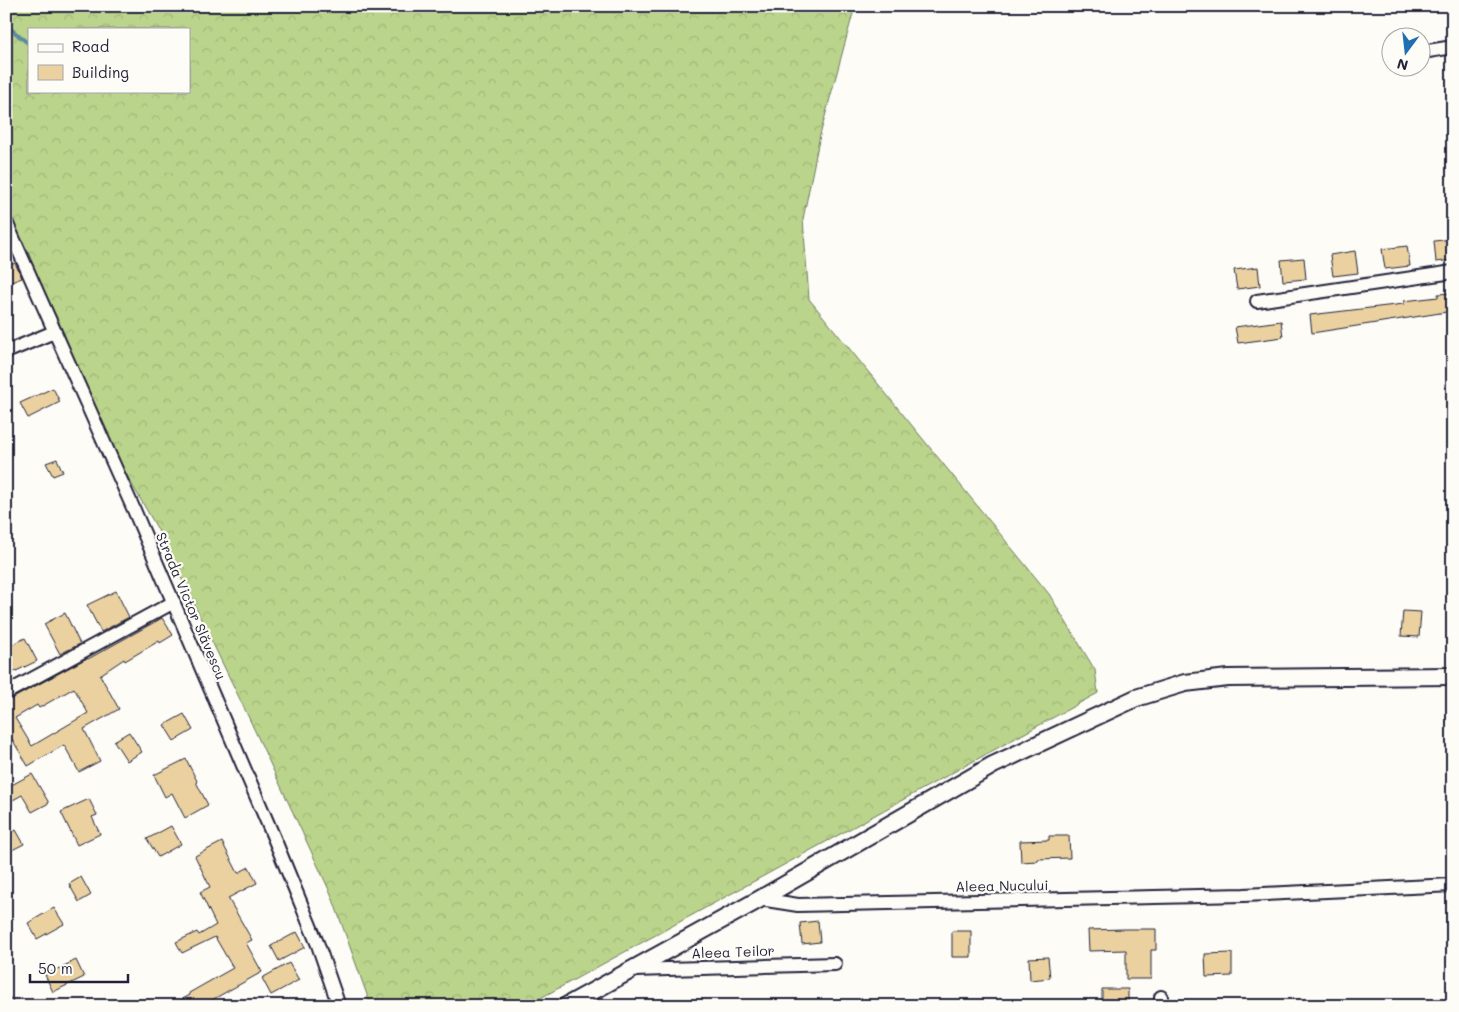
<svg xmlns="http://www.w3.org/2000/svg" width="1459" height="1012" viewBox="0 0 1459 1012" font-family="Mali,sans-serif">
<defs>
<pattern id="forest-crowns" width="20" height="18" patternUnits="userSpaceOnUse" patternTransform="scale(1.25)"><rect width="20" height="18" fill="#bbd48b"/><path d="M2 6a3 3 0 1 1 6 0M12 15a3 3 0 1 1 6 0" fill="none" stroke="#a0b679"/></pattern>
</defs>
<rect width="100%" height="100%" fill="#fdfcf7"/>
<filter id="ink" filterUnits="userSpaceOnUse"><feTurbulence type="fractalNoise" baseFrequency=".02" numOctaves="2"/><feDisplacementMap in="SourceGraphic" scale="10" xChannelSelector="R" yChannelSelector="G"/><feConvolveMatrix kernelMatrix="1 2 1 2 8 2 1 2 1" color-interpolation-filters="sRGB"/></filter>
<g filter="url(#ink)">
<!-- forest -->
<path fill="url(#forest-crowns)" stroke="#6e7b63" fill-rule="evenodd" d="M6 6H855L820 135 803 219 809 299 1049 594 1095 670 1098 693 526 1006H371L331 894 248 716 157 528 103 434 63 331 6 209ZM29 29H189V91H29Z"/>
<g fill="none" stroke-linecap="round" stroke-linejoin="round">
<!-- stream -->
<path stroke="#5c8aa0" stroke-width="4" d="M6 25 29 44"/>
</g>
<!-- building -->
<path fill="#ead19f" stroke="#22223b" fill-rule="evenodd" d="M1453 239V260L1436 262 1434 241Z
M1407 246 1410 266 1385 269 1382 249Z
M1355 251 1358 273 1333 276 1330 255Z
M1304 258 1306 279 1283 281 1281 260Z
M15 263 22 278 6 284V267Z
M1258 267 1260 286 1237 289 1234 270Z
M1453 293V311L1312 333 1310 315 1404 304V301L1438 297V294Z
M1281 321 1283 337 1238 343 1235 327Z
M53 388 60 402 28 418 20 403Z
M57 459 63 472 53 476 46 463Z
M116 591 129 617 101 632 87 605Z
M1403 611 1421 612 1419 637 1401 636Z
M65 613 80 644 60 654 44 624Z
M162 618 173 635 160 643 159 641 125 661 124 659 100 675 119 709 84 729 100 761 79 772 64 745 28 766 6 729V702L87 658 88 659ZM74 688 88 713 32 746 15 718 37 705 39 708Z
M25 638 37 661 12 673 6 661V648Z
M184 714 193 730 174 741 164 725Z
M129 732 142 752 127 761 114 741Z
M186 759 197 781 196 782 208 805 185 818 172 793 165 797 154 775Z
M32 774 49 803 32 812 22 795 13 800 6 788Z
M89 799 97 815 92 817 100 834 77 845 61 812Z
M171 826 181 844 158 857 147 839Z
M16 830 24 844 6 853V835Z
M1049 836H1069L1070 858 1038 859V861L1021 862 1020 841 1049 840Z
M222 842 238 873 249 867 257 883 228 898 252 940 246 943 262 972 201 1006H170L190 995 189 993 233 968 215 937 182 953 176 942 197 932 199 935 216 925 200 892 210 887 195 856Z
M81 877 91 895 79 902 69 884Z
M54 908 64 924 37 939 28 923Z
M818 921 820 942 802 944 800 923Z
M1125 929H1156V950H1151V979H1126V950L1089 951 1088 930Z
M952 931H971V957H952Z
M297 932 305 947 279 961 271 946Z
M1232 953V976L1206 977 1205 954Z
M1048 957 1050 978 1030 980 1029 958Z
M76 960 84 977 53 992 45 975Z
M289 963 299 980 271 995 262 978Z
M1102 989H1128V1006H1102Z"/>
<g fill="none" stroke-linecap="round" stroke-linejoin="round">
<!-- minor casing -->
<g stroke="#22223b" stroke-width="16">
<path id="minor" d="M1422 52 1453 47
M6 222 134 510 274 838 318 945 339 1006
M1257 301 1453 272
M6 352 54 332
M6 693 174 602
M760 899 798 905 1244 895 1453 885
M634 970 835 964
M1161 997 1162 1006
M6 1004 7 1006"/>
</g>
<!-- major casing -->
<g stroke="#22223b" stroke-width="20">
<path id="major" d="M566 1006 760 899 993 765 1136 698 1185 683 1228 678 1453 676"/>
</g>
<!-- minor -->
<use href="#minor" stroke="#fdfcf7" stroke-width="12"/>
<!-- major -->
<use href="#major" stroke="#fdfcf7" stroke-width="16"/>
</g>
</g>
<g text-anchor="middle" stroke-width="4.5" stroke-linejoin="round" paint-order="stroke">
<!-- street labels -->
<g font-size="14" fill="#22223b" stroke="#fdfcf7">
<text transform="translate(191 606) rotate(67)" y="5">Strada Victor Slăvescu</text>
<text transform="translate(1002 886) rotate(-1)" y="5">Aleea Nucului</text>
<text transform="translate(733 952) rotate(-2)" y="5">Aleea Teilor</text>
</g>
</g>
<!-- margin -->
<rect width="1459" height="1012" fill="none" stroke="#fdfcf7" stroke-width="25"/>
<rect x="12" y="12" width="1434" height="987" fill="none" stroke="#22223b" stroke-width="2" filter="url(#ink)"/>
<!-- legend -->
<rect x="28" y="28" width="162" height="65" fill="#fdfcf7" stroke="#a5a5ac"/>
<rect x="38" y="44" width="25" height="8" fill="#fdfcf7" stroke="#a5a5ac"/>
<text x="72" y="52" font-size="15" fill="#22223b">Road</text>
<rect x="38" y="65" width="25" height="15" fill="#ead19f" stroke="#a5a5ac"/>
<text x="72" y="78" font-size="15" fill="#22223b">Building</text>
<!-- north arrow -->
<g transform="translate(1406 52) rotate(195)"><circle r="24" fill="#fdfcf7" stroke="#a5a5ac"/>
<path d="M0-4L9 19L0 12L-9 19Z" fill="#1f6fb2"/>
<text y="-8" font-size="14" font-weight="bold" text-anchor="middle" fill="#22223b">N</text>
</g>
<!-- scale -->
<path d="M30 974v8h98v-8" fill="none" stroke="#22223b" stroke-width="2.5"/>
<text x="38" y="974" font-size="15" fill="#22223b" stroke="#fdfcf7" stroke-width="4" paint-order="stroke">50 m</text>
</svg>
